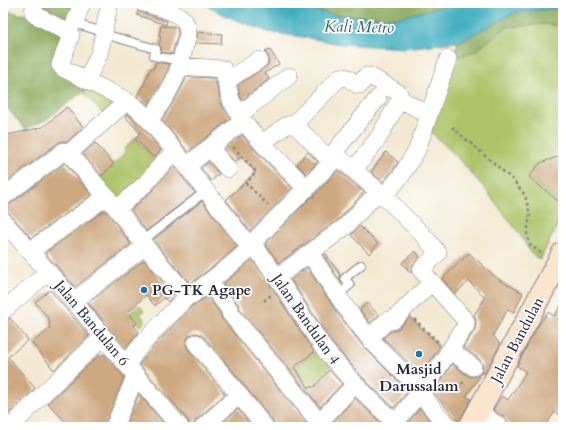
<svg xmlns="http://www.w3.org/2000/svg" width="566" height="430" viewBox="0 0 566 430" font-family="Cardo,serif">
<rect width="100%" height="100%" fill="#fff"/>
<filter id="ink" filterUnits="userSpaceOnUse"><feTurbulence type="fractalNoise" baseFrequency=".025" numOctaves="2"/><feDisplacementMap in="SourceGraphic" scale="8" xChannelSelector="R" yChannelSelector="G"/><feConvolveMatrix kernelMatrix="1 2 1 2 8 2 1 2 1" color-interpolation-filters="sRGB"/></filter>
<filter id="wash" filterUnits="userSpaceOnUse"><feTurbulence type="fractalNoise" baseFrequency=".012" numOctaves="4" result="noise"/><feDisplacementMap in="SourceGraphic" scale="16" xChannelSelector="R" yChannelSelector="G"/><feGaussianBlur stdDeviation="0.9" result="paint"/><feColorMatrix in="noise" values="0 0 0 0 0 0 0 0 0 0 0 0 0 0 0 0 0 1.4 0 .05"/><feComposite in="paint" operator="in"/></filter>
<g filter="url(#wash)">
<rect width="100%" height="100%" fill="#f3e9d2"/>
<!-- green -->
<path fill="#acc368" stroke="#677252" d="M544 24 563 26V155L540 164 529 177 563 205V214L540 260 531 253 519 233 482 185 456 156 428 129 451 60 477 50 506 27Z
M92 85 122 101 105 116 83 92Z
M135 138 158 163 119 203 98 179 126 152 124 150Z
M139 305 143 309V312L140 314 144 319V322L140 327 129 314Z
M319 349 331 366 301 396 291 382 300 376 294 367Z"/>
<!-- forest -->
<path fill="#89a95c" stroke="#56664c" d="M38 3H61L76 9 70 31 37 12Z
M272 3H456L396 18 338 15Z
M563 8V26L544 24 506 27 477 50 451 60 458 42 516 12Z
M3 10 31 16 66 34 57 66 92 85 46 120 25 129 3 103V102L10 96 3 89Z"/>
<!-- water -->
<path fill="#42afbf" stroke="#32687d" d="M203 3H272L338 15 396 18 456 3H563V8L516 12 458 42 404 48 341 44 309 38 268 32 226 16Z"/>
<g id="blocks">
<!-- building -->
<path fill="#cda981" d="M138 11 167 21 166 25 137 15Z
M161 26 177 27 178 34 172 54 161 52V47L159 45 161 37H159Z
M198 32 222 34 221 44 196 43Z
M270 50 279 64 265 73 269 79 242 100 240 96 238 85 264 68 268 65 269 59 268 55 265 52Z
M156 62 169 64V66L162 82 148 105 137 96 144 84 151 68H154Z
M187 77 215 78 221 103 230 119 188 152 162 120 177 96Z
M67 107 83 127 67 142 62 141 58 143 3 184V136L43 127Z
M128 114 142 127 161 150 154 158 135 138 140 133 125 116Z
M242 135 255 150 292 188 250 231 226 200 256 172 241 157 235 162 224 149Z
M95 143 114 164 102 176 83 154Z
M308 152 318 162 306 174 297 164Z
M386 152 398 162 393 170 383 182 371 172Z
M563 155V205L529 177 540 163Z
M208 162 219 174 211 181 201 168Z
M65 163 92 195 31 238 10 214 7 212 3 211V207L9 205Z
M174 166 195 193 146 231 131 210 153 190Z
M338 170 364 192 339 219 279 263 265 244 310 198 314 196 317 192Z
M202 201 237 246 225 257 190 284 153 240Z
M105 210 131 244 75 287 45 253Z
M360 226 378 244 369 254 351 235Z
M415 251 420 257 414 263 412 267 411 273 402 263Z
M469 253 498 279 523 293 514 312 508 309 493 335 498 342 500 344 484 374 483 372 466 396 471 399 459 422 433 392 441 381 452 364 467 375 471 377 477 376 481 373 483 369 482 363 479 359 463 347 475 330 476 321 474 315 485 298 469 281 455 294 442 279Z
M326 254 340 275V279L342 284 323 255Z
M144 260 174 295 168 302 164 298 155 306 146 295 128 312 137 323 134 326 139 332 126 348 88 303Z
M252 260 269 283 314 352 294 367 309 388 311 386 313 388 329 370 342 384 320 407 240 309 238 304 223 284Z
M307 267 336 311 362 345 408 391 394 408 362 377 332 343 291 280Z
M50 290 89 336 54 370 32 343 50 328 49 319 35 302Z
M207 296 220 313 222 319 306 422 305 427H275L273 421 231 369 204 337 200 334 195 333 190 335 187 339 186 345 188 349 225 394 196 420 194 424 193 427H190L188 420 139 364 157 343 184 314 193 305 198 303Z
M367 303 379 315 370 323 360 310Z
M563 303V406L560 415 555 412 544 427H509L508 423 506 419 493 410 502 396 508 400 526 372 517 366 536 329 548 312 554 316Z
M410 317 440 346 421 375 383 338 391 331H395L399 328Z
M10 318 28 340 8 357 35 388 17 406 3 419V321H5Z
M104 354 124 377 105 423 104 427H70L48 403 99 355 100 357Z
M139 394 167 427H125Z
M355 398 385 427H340L334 421Z
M420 408 430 421 436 427H407L406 425Z
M238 409 252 427H218Z"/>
</g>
</g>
<g filter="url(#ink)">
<use href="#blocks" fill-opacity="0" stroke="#8a8686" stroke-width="1"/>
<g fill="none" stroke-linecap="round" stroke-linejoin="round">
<!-- service casing -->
<g stroke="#8a8686" stroke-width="10">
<path id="service" d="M75 22 76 24 104 32
M104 34 156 49 154 56 181 61
M142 241 207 190
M338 295 350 285 345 278 361 265"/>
</g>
<!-- minor casing -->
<g stroke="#8a8686" stroke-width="18">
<path id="minor" d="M35 3 33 12 34 14 69 33 71 35 60 65 64 69 120 97 137 108 149 120 175 151 250 247
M143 3C154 6 175 11 183 19 186 22 188 29 188 34 188 37 186 42 185 45 182 57 179 70 174 81 167 95 159 108 149 120
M75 22 82 3
M104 32 106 19 110 3
M179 66 223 69 231 100 243 121 262 143 307 189
M87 80 99 54 104 34
M226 81 259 60
M239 115 289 76
M294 124 332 162
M262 143 284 127 288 125 294 124 340 77C347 75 353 82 358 85H360L366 76H370L399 93 400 99 429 115
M210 148 228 169
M69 153 127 101
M337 158 336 150 378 98
M187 166 243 121
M354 170 379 137 400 99
M384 196 401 176 417 150 448 59
M3 197 64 151 69 153 117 209 145 246 188 296
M117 209 146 183 161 165 175 151
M3 221 74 301 103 337 180 427
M252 243 277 277 324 349 355 384 395 423 397 427
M30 251 107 196
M310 253C328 281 345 309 366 334 383 354 403 372 422 390
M277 277 310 253 346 226 378 192
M209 282 230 310V313L319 422
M74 301 145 246
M3 311 48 272
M369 338 388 320 392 321 432 282
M196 343 223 375 265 427
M450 350 473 367
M128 365C131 356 138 349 144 342 158 326 173 311 188 296L192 295 231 265 249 249 252 243 332 162 337 158 341 159 384 196 423 235 438 253 421 270 466 321V325L433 376 395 423
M420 393 438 415 450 427
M479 411 499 427
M11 427 45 392 103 337
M114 427 136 375
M203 427 239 395
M315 427 355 384"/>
</g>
<!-- secondary casing -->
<g stroke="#8a8686" stroke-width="24">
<path id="secondary" d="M470 427 563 253"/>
</g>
<!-- path -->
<path stroke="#8a8686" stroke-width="2.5" stroke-dasharray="3 3" stroke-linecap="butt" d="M452 127 512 179 525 195 530 214 527 235 530 245 542 254
M233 147 256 172 246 183 268 205
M264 301 271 295
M414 319 438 342
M458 389 465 380"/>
<!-- service -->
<use href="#service" stroke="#fff" stroke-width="8"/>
<!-- minor -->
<use href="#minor" stroke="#fff" stroke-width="17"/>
<!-- secondary -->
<use href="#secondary" stroke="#fbe5cf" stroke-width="22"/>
</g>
</g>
<!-- markers -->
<g fill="#1f6fb2" stroke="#fff" stroke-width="1.5">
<circle cx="144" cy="290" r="4"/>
<circle cx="419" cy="354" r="4"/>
</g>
<g text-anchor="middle" stroke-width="3.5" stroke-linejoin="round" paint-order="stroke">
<!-- poi labels -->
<g font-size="15" font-weight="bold" fill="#22223b" stroke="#fff" text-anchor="start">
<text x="152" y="295">PG-TK Agape</text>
<text x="419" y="374" text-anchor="middle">Masjid<tspan x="419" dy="17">Darussalam</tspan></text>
</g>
<!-- street labels -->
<g font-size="15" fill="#22223b" stroke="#fff">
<text transform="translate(306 319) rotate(55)" y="5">Jalan Bandulan 4</text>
<text transform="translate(92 323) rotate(50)" y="5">Jalan Bandulan 6</text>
<text transform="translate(517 340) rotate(-62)" y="5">Jalan Bandulan</text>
</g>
<!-- water labels -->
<g font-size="16" font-style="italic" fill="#306176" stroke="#fff">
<text transform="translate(359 26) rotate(1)" y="6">Kali Metro</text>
</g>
</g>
<!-- margin -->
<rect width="566" height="430" fill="none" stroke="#fff" stroke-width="16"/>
</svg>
